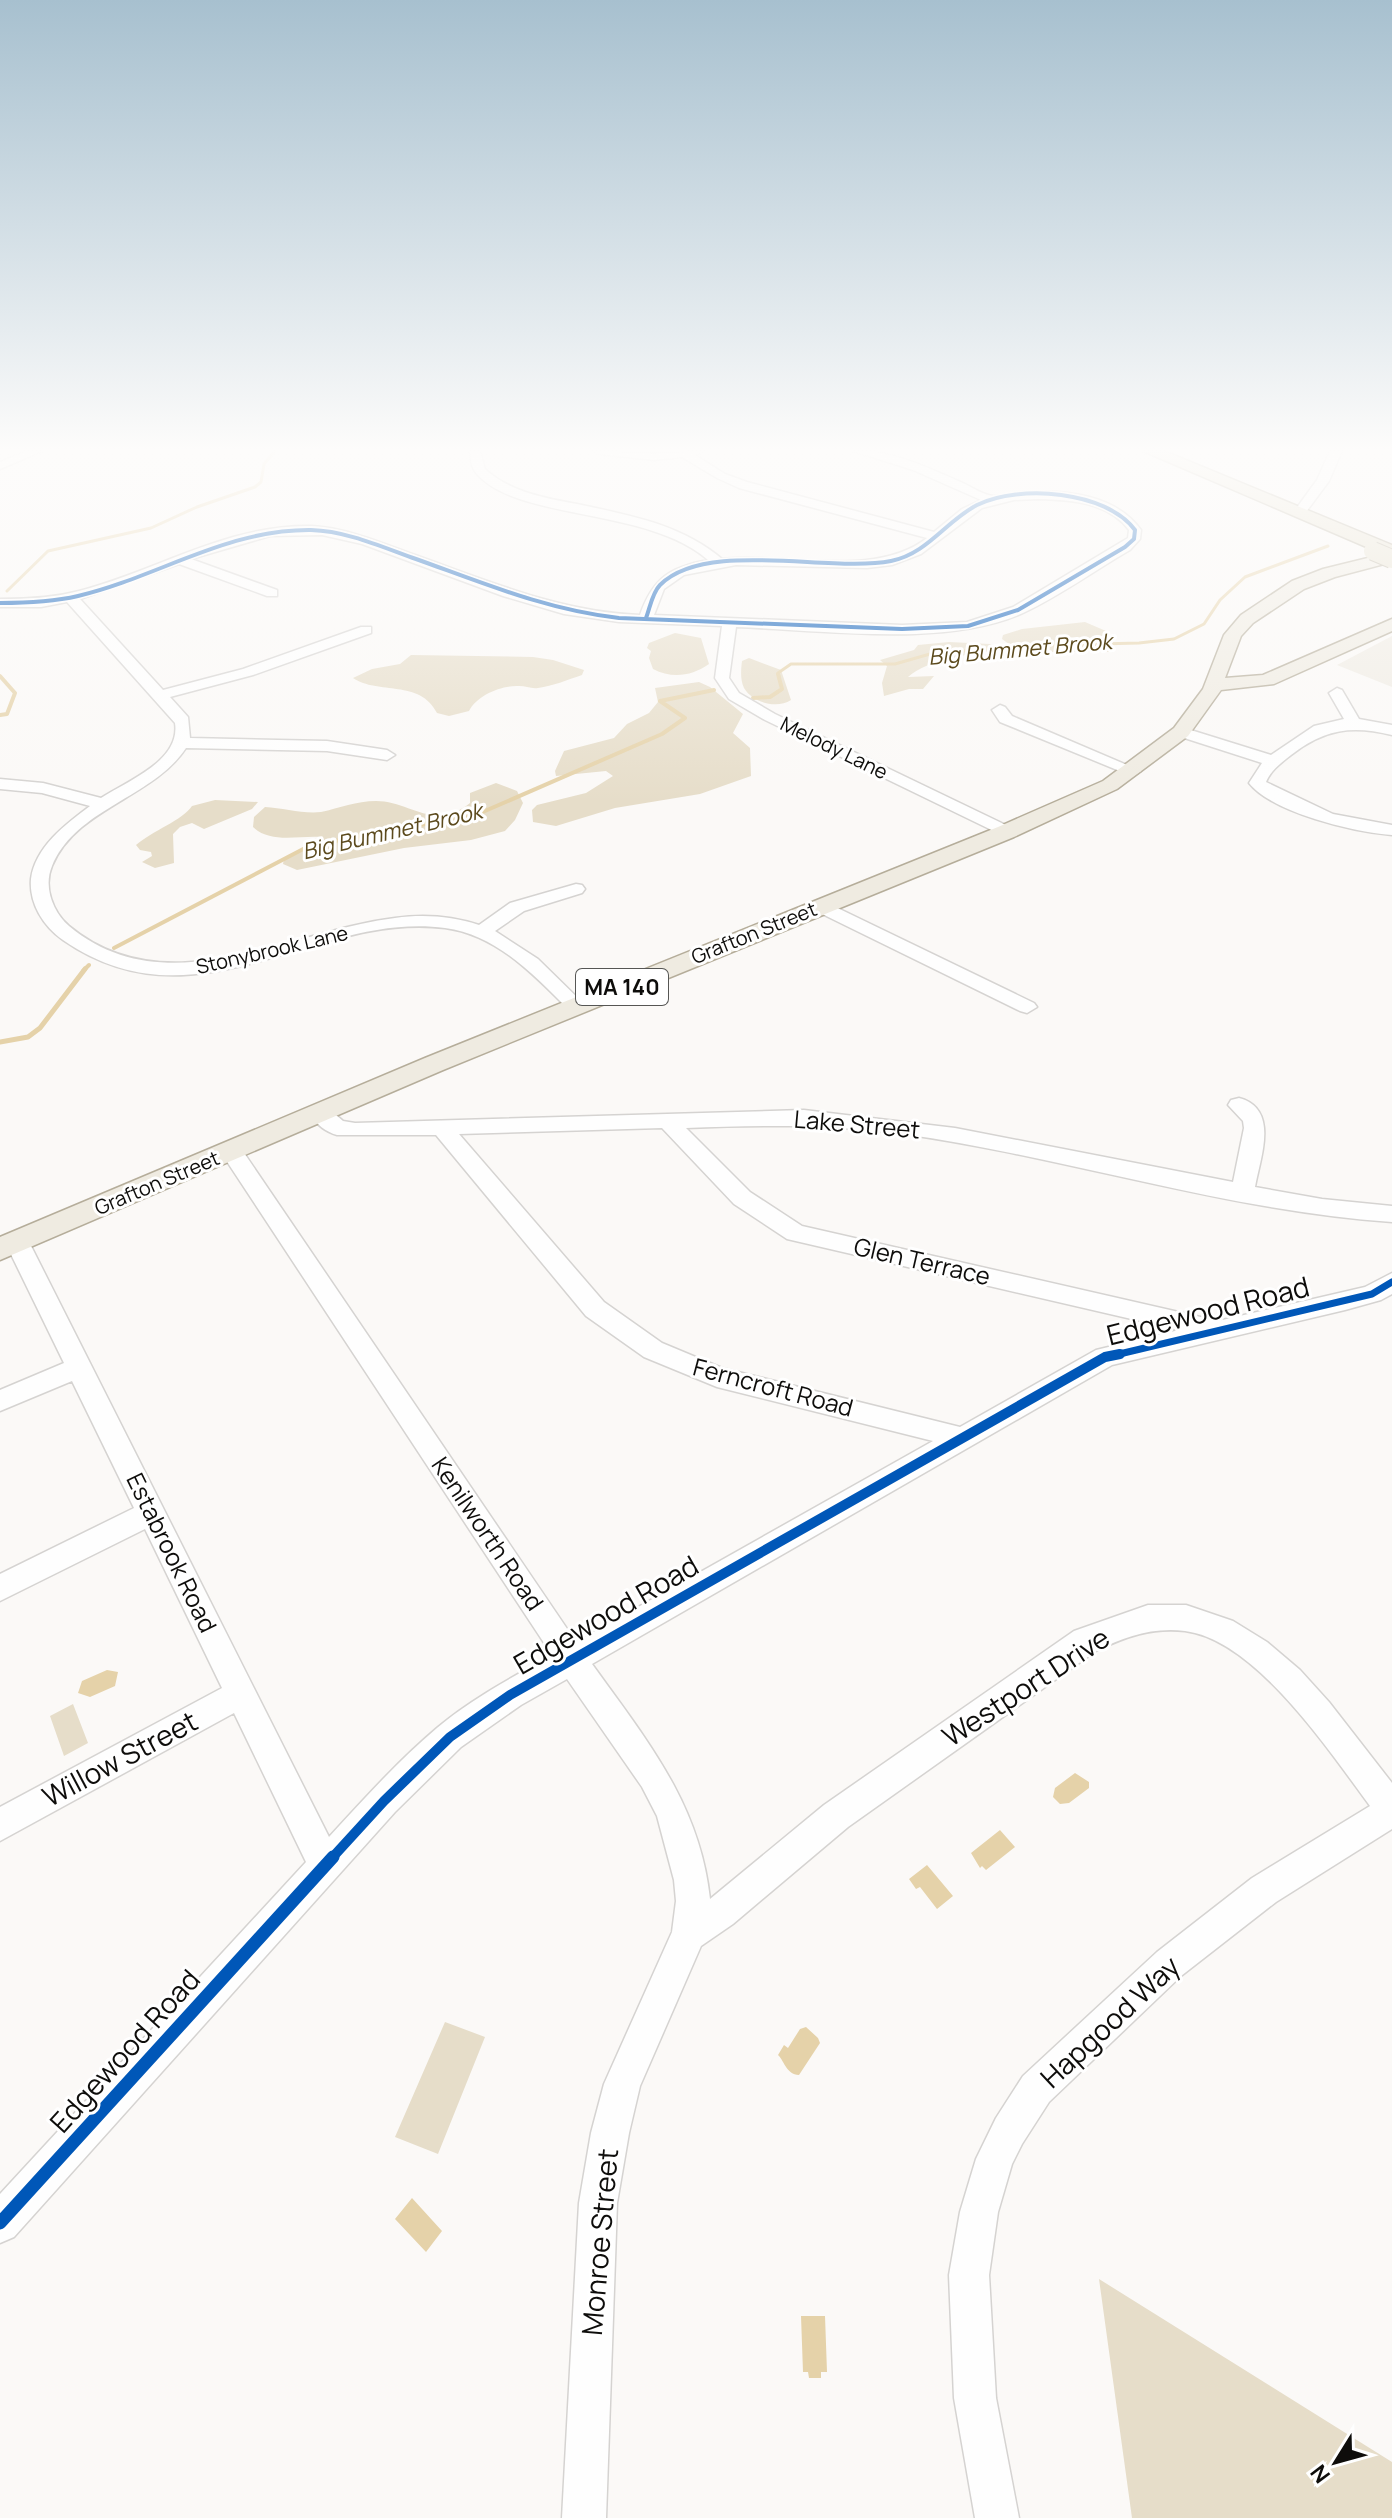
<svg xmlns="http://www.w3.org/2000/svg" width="1392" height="2518" viewBox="0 0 1392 2518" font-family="Manrope,sans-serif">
<rect width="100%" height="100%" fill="#fbf9f7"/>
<!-- built -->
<path fill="#f0ece4" d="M1392 636V687L1337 665Z"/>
<!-- green -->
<path fill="#e6ddc9" d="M1085 622 1106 631 1105 635 1114 642 1110 652H1020L1002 639 1003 635 1022 629Z
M675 633 701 638 709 664C692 676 672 679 653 669L649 658 651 651 647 648 649 643Z
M949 642 990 644 1001 650C975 653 928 659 908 677L934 676 923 689H909L884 696 882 683 887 666 880 660 914 650 918 645Z
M411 655 533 657 553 660 584 670 582 675C567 680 553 686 538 688 531 689 526 686 519 686 502 685 477 695 469 711L449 716 437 713C420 679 378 695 353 678L372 669 400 664Z
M749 658 781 670 791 700C777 709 753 703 744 688 740 680 741 669 742 661Z
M699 682 710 687 743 714 733 733 750 748 751 776 700 794 615 808 556 826 533 822 532 810 537 805 586 793 613 776 606 771 556 776 555 771 564 751 614 738 627 724 649 713 658 702 655 688Z
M496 783 517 791 523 803 515 820 505 831 471 840 404 848 297 870 283 864 284 859 322 837C299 835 271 844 253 827L254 817 265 807C283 808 303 814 321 812 340 808 356 801 376 801 410 801 434 832 470 803V793Z
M215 800 258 802 252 809 204 829 192 823 180 827 173 834 174 863 155 868 142 862 152 856 151 852 140 850 136 845C152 831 183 820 192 806Z
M73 1704 88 1743 64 1756 50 1716Z
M445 2022 485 2037 438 2154 395 2137Z
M1099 2279 1392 2462V2518H1132Z"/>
<!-- water -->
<path fill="#e5d2a9" d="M107 1670 118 1672 115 1686 90 1697 78 1693 82 1681Z
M1075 1773 1089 1782V1788L1069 1803 1060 1804 1053 1797 1055 1788Z
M1000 1830 1015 1847 986 1870 982 1866 980 1868 971 1853Z
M927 1865 953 1896 937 1909 920 1887 916 1889 909 1879Z
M806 2027 818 2038 820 2043 799 2075C786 2074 785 2062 778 2055L784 2045 788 2048 800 2029Z
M412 2198 442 2231 426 2252 395 2219Z
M801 2316H825L827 2372H821V2378H809L808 2372H803Z"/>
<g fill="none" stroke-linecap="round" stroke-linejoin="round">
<!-- stream-far2 -->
<path stroke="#e5d2a9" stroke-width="3" d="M7 591 48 551 151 528 197 507 255 487 261 482 264 464 275 451
M779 676 778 673 791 664H895L930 654 1018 646 1139 643 1174 639 1204 624 1220 600 1245 577 1328 546"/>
<!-- stream-far1 -->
<path stroke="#e5d2a9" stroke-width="4" d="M0 676 15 693 7 714 0 715
M753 698 770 697 782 689 778 674
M114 948 309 846 478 814 662 734 685 718 660 701 714 690
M83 971 89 965"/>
<!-- stream -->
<path stroke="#e5d2a9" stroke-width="5" d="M0 1042 28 1037 40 1028 85 969"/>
<!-- minor casing -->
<g stroke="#d5d3d1" stroke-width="3">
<path id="minor" d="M27 451H42L0 469V462Z
M470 451H480L485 469C510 492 545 498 577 504 628 515 681 524 722 559 785 552 875 579 927 538L739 488 717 478 682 457 654 460 599 454 594 451 654 454 704 451 695 455 725 474 747 482 934 532 962 509 981 500 913 470 853 451C891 449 930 469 965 484 973 488 984 495 993 496 1002 497 1014 492 1024 492 1066 490 1115 494 1141 530L1140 539 1130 550C1095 570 1060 596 1023 613 946 648 821 630 736 627L729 678 739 693 775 714 1012 828 1015 832 1006 837 765 720 729 699 715 678 722 626 619 622 564 614 503 596 362 544 322 535 270 536 191 559 277 590V596H267L179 564 80 599 163 690 243 669 361 627H371V633L253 675 170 697 188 717 190 738 327 741 387 750 395 755 387 760 327 751 186 748C153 798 76 808 52 866 43 887 53 912 69 926 166 1007 289 931 395 918 423 914 452 916 479 925L510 903 576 884 582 885 585 889 582 893 524 911 495 931 538 959 586 1006 583 1010H569C534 975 497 935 445 928 314 911 197 1033 63 940 43 926 29 903 31 879 35 847 66 824 90 806L42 793 0 789V779L43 783 101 798C127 781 181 761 175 723L67 602 41 607H0V599C27 599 53 598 79 591 157 571 228 524 312 526 348 528 384 544 418 556 491 582 561 612 640 615 653 578 670 567 708 560 648 507 518 521 477 474 471 468 471 459 470 451ZM1038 499C1071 500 1108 502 1129 530L1128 538 1013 607 967 622 902 625 654 615 664 589 684 575 736 565 867 568 892 565 921 554 982 508 1014 500Z
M1330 451H1342L1329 481 1303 516H1295L1293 513 1317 480Z
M1337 688 1342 690 1359 719 1392 725V735C1352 725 1324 729 1291 755 1281 763 1271 770 1266 782L1333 814 1392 825V835C1354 832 1273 813 1249 783L1262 763 1175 735 1173 732 1181 727 1271 755 1314 726 1344 719 1329 693Z
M1000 705 1005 707 1012 716 1141 771 1133 776 1127 774 1000 722 992 710Z
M821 900 1034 1003 1037 1007 1027 1013 1020 1011 814 910 812 906Z
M1239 1098C1280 1109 1260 1158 1255 1187L1322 1199 1392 1206V1222C1227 1211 1067 1157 903 1134 830 1124 759 1125 686 1128L750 1192 802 1226 1218 1321 1365 1287 1392 1273V1294L1381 1300 1345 1310 1112 1365 592 1664C646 1739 700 1804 710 1899L824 1805 1074 1631 1148 1605H1186L1233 1621 1267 1642 1300 1670 1329 1702 1392 1783V1829L1276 1902 1181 1976 1049 2102 1022 2144 1012 2164 998 2212 989 2275 996 2398 1019 2518H975L954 2398 949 2275 960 2212 976 2159 996 2118 1023 2076 1157 1952 1252 1878 1370 1806C1330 1752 1256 1640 1185 1631 1152 1627 1125 1637 1096 1651L848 1827 733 1924 701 1946 640 2086 629 2133 617 2203 606 2518H562L579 2203 591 2133 604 2084 672 1932 676 1901 674 1880 657 1816 642 1787 567 1679 521 1705 461 1747 395 1812 14 2237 0 2243V2194L306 1862 234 1713 0 1841V1807L222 1688 145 1529 0 1601V1574L134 1508 72 1381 0 1411V1390L64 1363 5 1242 9 1236 17 1234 25 1236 29 1242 329 1837C363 1800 398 1761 437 1728 471 1699 513 1677 552 1655L224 1157 221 1152 224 1147H240L576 1642 933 1441 717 1387 644 1357 586 1316 436 1135H337C326 1132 316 1124 310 1114L313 1109H329L343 1121 355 1123 804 1110 955 1128 1233 1182 1244 1128 1243 1121 1228 1105 1231 1100ZM662 1128 734 1204 787 1239 1179 1330 1096 1350 960 1427 722 1368 662 1343 604 1302 459 1134Z"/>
</g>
<!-- major casing -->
<g stroke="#b5ad9a" stroke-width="3">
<path id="major" d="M1392 552V562L1335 577 1304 589 1253 623 1241 636 1225 678 1263 675 1392 619V631L1274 684 1221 690 1188 736 1117 789 1014 837 443 1070 0 1260V1237L425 1058 998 827 1103 781 1174 728 1203 689 1224 635 1241 615 1292 581 1323 569Z"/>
</g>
<!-- highway casing -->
<g stroke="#b5ad9a" stroke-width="3">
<path id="highway" d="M1143 451H1164L1392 545V558Z"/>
</g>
<!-- minor -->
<use href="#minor" fill="#fefefe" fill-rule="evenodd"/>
<!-- major -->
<use href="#major" fill="#efebe1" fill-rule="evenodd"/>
<!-- highway -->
<use href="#highway" fill="#e6e0cd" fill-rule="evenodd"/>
<!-- highway-bridge casing -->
<g stroke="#b5ad9a" stroke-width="20" stroke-linecap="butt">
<path id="highway-bridge" d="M1373 551 1392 559"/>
</g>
<!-- highway-bridge -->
<use href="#highway-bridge" stroke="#e6e0cd" stroke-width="18"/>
<!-- cycleway-far3 casing -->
<g stroke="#fff" stroke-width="7">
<path id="cycleway-far3" d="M0 603C27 603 52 602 78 596 158 577 227 529 311 530 347 531 382 547 416 559 483 583 547 610 619 618L902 629 968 626 1018 610 1125 547 1134 539 1135 530C1106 491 1020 484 977 505 946 521 927 554 891 561 830 573 706 539 660 585 652 593 650 608 646 618"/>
</g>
<!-- cycleway-far2 casing -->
<g stroke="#fff" stroke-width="12">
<path id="cycleway-far2" d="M1111 1356 1372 1294 1392 1282"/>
</g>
<!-- cycleway-far1 casing -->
<g stroke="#fff" stroke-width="15">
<path id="cycleway-far1" d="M331 1859 384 1801 450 1737 510 1695 1105 1357 1120 1354"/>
</g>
<!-- cycleway casing -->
<g stroke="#fff" stroke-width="18">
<path id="cycleway" d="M0 2223 333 1857"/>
</g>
<!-- cycleway-far3 -->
<use href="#cycleway-far3" stroke="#0057b8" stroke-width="4"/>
<!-- cycleway-far2 -->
<use href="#cycleway-far2" stroke="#0057b8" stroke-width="7"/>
<!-- cycleway-far1 -->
<use href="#cycleway-far1" stroke="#0057b8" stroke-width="10"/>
<!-- cycleway -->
<use href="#cycleway" stroke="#0057b8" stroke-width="13"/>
</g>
<!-- sky -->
<linearGradient id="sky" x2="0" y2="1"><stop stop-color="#a7c0cf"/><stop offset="0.56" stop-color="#fdfcfb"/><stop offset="1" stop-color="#fdfcfb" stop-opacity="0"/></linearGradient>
<rect width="1392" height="803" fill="url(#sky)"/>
<g text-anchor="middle" stroke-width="6" stroke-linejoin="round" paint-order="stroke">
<!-- far-street labels -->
<g font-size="20" fill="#0e0d0b" stroke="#fff">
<text transform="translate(834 748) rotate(26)" y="7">Melody Lane</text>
<text transform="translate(754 933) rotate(-22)" y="7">Grafton Street</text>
<text transform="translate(272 950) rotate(-13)" y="7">Stonybrook Lane</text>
<text transform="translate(157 1183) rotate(-23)" y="7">Grafton Street</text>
</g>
<!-- far-water labels -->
<g font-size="22" font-style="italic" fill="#5c4a1d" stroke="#fff">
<text transform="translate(1020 649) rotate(-5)" y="8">Big Bummet Brook</text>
<text transform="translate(392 831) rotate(-13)" y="8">Big Bummet Brook</text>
</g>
<!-- shield labels -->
<rect fill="#fff" stroke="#565654" stroke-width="2" x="576" y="969" width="92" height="36" rx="6"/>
<g font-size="22" font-weight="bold" fill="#0e0d0b">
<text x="622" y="995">MA 140</text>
</g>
<!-- street labels -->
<g font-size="24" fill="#0e0d0b" stroke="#fff">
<text transform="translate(857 1125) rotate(5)" y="8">Lake Street</text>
<text transform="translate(922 1262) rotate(13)" y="8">Glen Terrace</text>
<text transform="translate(773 1388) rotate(15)" y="8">Ferncroft Road</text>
<text transform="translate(487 1534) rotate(56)" y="8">Kenilworth Road</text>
<text transform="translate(171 1553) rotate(64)" y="8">Estabrook Road</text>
</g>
<!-- near-street labels -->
<g font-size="28" fill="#0e0d0b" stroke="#fff">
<text transform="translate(1208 1311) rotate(-14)" y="10">Edgewood Road</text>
<text transform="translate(606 1615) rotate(-30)" y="10">Edgewood Road</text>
<text transform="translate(1026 1687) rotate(-33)" y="10">Westport Drive</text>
<text transform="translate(120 1759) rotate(-28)" y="10">Willow Street</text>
<text transform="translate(1110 2022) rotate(-43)" y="10">Hapgood Way</text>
<text transform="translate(125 2051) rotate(-48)" y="10">Edgewood Road</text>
<text transform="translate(600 2242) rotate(-85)" y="10">Monroe Street</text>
</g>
</g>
<!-- north arrow -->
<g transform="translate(1336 2462) rotate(233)" stroke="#ffffff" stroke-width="6" paint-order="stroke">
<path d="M0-6L14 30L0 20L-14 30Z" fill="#0e0d0b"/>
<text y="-12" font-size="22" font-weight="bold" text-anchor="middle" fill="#0e0d0b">N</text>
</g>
</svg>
